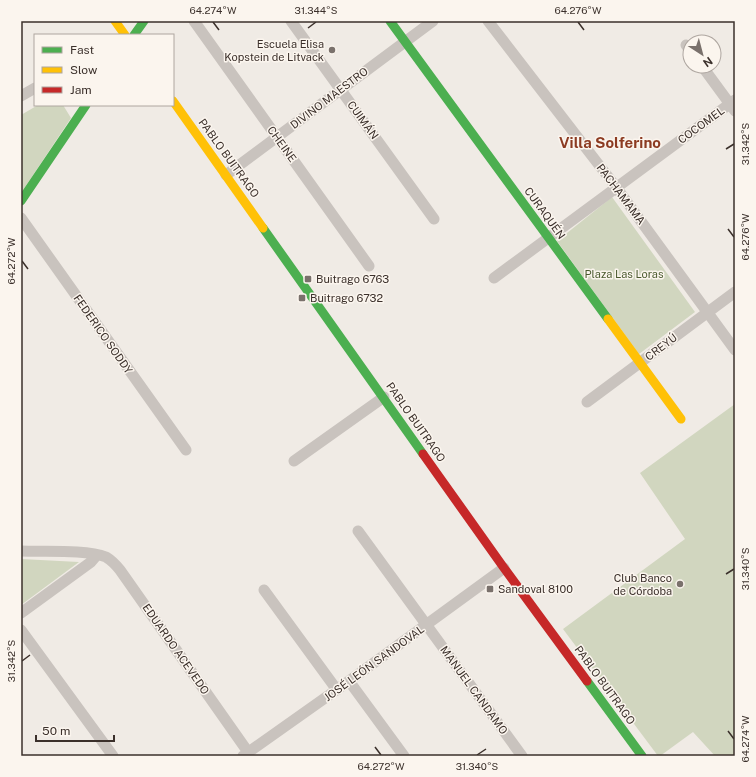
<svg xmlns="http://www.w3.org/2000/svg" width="756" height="777" viewBox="0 0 756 777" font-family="'Public Sans',sans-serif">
<rect width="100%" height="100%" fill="#f0ebe5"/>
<!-- green -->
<path fill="#d1d6bf" d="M38 105H63L71 118 21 193V115Z
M612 197 695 312 639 354 557 241Z
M735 404V756H715L693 732 660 756H658L563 629 685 539 640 473Z
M21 559 79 562 21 605Z"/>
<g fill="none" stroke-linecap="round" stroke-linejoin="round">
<!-- street -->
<path stroke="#c9c3be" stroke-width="11" d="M194 21 369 266
M291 21 434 219
M488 21 616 187 735 350
M686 45 690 50
M702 66 735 111
M21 96 35 88
M226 175 433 21
M21 218 186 450
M494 278 735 100
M587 402 735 292
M294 461 384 397
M358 531 522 756
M21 551C44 552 86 549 106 557 111 560 116 565 120 570L248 752
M264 590 337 690
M21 613 91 562 97 555
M21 630 113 756
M349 681 404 756
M243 756 349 681 504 568"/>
<!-- fast -->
<path stroke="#4caf50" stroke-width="9" d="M390 21 608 319
M134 35 144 21
M21 201 86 105
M263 228 423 454
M587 681 642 756"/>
<!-- slow -->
<path stroke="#ffc107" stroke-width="9" d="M115 21 125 35
M173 101 263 228
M608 319 681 419"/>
<!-- jam -->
<path stroke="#c62828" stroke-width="9" d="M423 454 504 568 587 681"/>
</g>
<!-- ticks -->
<path fill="none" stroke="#3b302b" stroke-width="1.5" d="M213 22 219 30M578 22 584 30M308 28 316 22M726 149 734 144M728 229 734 237M22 261 28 269M726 574 734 569M22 661 30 655M728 731 734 739M375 747 381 755M477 755 486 749"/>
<!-- markers -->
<g fill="#7a716c" stroke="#fbf5ee" stroke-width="1.5">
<circle cx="332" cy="50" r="4"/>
<rect x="304" y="275" width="8" height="8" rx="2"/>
<rect x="298" y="294" width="8" height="8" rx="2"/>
<circle cx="680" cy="584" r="4"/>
<rect x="486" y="585" width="8" height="8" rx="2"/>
</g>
<g text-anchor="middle" stroke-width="3" stroke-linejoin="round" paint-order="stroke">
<!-- poi labels -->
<g font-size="11" fill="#3b302b" stroke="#fbf5ee" text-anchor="start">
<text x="324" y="48" text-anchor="end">Escuela Elisa<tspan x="324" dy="13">Kopstein de Litvack</tspan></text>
<text x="316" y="283">Buitrago 6763</text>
<text x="310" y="302">Buitrago 6732</text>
<text x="672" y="582" text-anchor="end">Club Banco<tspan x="672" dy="13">de Córdoba</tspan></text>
<text x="498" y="593">Sandoval 8100</text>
</g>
<!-- street labels -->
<g font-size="11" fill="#3b302b" stroke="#fbf5ee">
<text transform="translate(329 98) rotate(-37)" y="4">DIVINO MAESTRO</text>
<text transform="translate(363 120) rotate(54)" y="4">CUIMÁN</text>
<text transform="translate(701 125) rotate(-36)" y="4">COCOMEL</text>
<text transform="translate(282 144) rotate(54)" y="4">CHEINE</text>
<text transform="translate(229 158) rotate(54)" y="4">PABLO BUITRAGO</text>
<text transform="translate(621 194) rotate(53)" y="4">PACHAMAMA</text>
<text transform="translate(545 213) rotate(54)" y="4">CURAQUÉN</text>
<text transform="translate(103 334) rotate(55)" y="4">FEDERICO SODDY</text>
<text transform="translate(661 347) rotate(-37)" y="4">CREYÚ</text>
<text transform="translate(416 422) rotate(55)" y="4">PABLO BUITRAGO</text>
<text transform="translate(176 649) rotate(55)" y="4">EDUARDO ACEVEDO</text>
<text transform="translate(374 663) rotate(-36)" y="4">JOSÉ LEÓN SANDOVAL</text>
<text transform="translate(605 685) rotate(54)" y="4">PABLO BUITRAGO</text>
<text transform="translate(474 690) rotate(54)" y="4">MANUEL CANDAMO</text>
</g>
<!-- park labels -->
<g font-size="11" fill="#4a5a2e" stroke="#fbf5ee">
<text x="624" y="278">Plaza Las Loras</text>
</g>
<!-- district labels -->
<g font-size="15" font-weight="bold" fill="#8c3b22" stroke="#fbf5ee">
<text x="610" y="148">Villa Solferino</text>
</g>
</g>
<!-- border -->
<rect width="756" height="777" fill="none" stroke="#fbf5ee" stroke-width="44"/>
<!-- legend -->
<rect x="34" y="34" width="140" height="72" fill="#fbf5ee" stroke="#aea6a0"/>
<rect x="42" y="47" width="20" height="6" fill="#4caf50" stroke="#aea6a0"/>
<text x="70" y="54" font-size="12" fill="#3b302b">Fast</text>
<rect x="42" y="67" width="20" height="6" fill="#ffc107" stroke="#aea6a0"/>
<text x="70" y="74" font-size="12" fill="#3b302b">Slow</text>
<rect x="42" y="87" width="20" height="6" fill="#c62828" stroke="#aea6a0"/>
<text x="70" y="94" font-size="12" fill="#3b302b">Jam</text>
<!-- north arrow -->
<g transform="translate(702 54) rotate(144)"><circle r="19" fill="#fbf5ee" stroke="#aea6a0"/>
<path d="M0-3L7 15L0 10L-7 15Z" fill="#7a716c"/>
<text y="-6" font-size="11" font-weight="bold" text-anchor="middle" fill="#3b302b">N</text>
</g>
<!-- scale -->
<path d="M36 735v6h78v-6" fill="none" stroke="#3b302b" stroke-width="2"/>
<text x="42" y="735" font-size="12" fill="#3b302b" stroke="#fbf5ee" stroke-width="3" paint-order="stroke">50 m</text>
<rect x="22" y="22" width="712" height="733" fill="none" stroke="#3b302b" stroke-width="1.5"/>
<g font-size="10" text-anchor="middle" fill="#3b302b">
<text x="213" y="14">64.274°W</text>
<text x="316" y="14">31.344°S</text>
<text x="578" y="14">64.276°W</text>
<text transform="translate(745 144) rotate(-90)" y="4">31.342°S</text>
<text transform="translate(745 237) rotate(-90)" y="4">64.276°W</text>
<text transform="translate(11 261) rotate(-90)" y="4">64.272°W</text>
<text transform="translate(745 569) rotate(-90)" y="4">31.340°S</text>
<text transform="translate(11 661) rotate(-90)" y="4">31.342°S</text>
<text transform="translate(745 739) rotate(-90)" y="4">64.274°W</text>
<text x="381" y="770">64.272°W</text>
<text x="477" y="770">31.340°S</text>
</g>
</svg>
